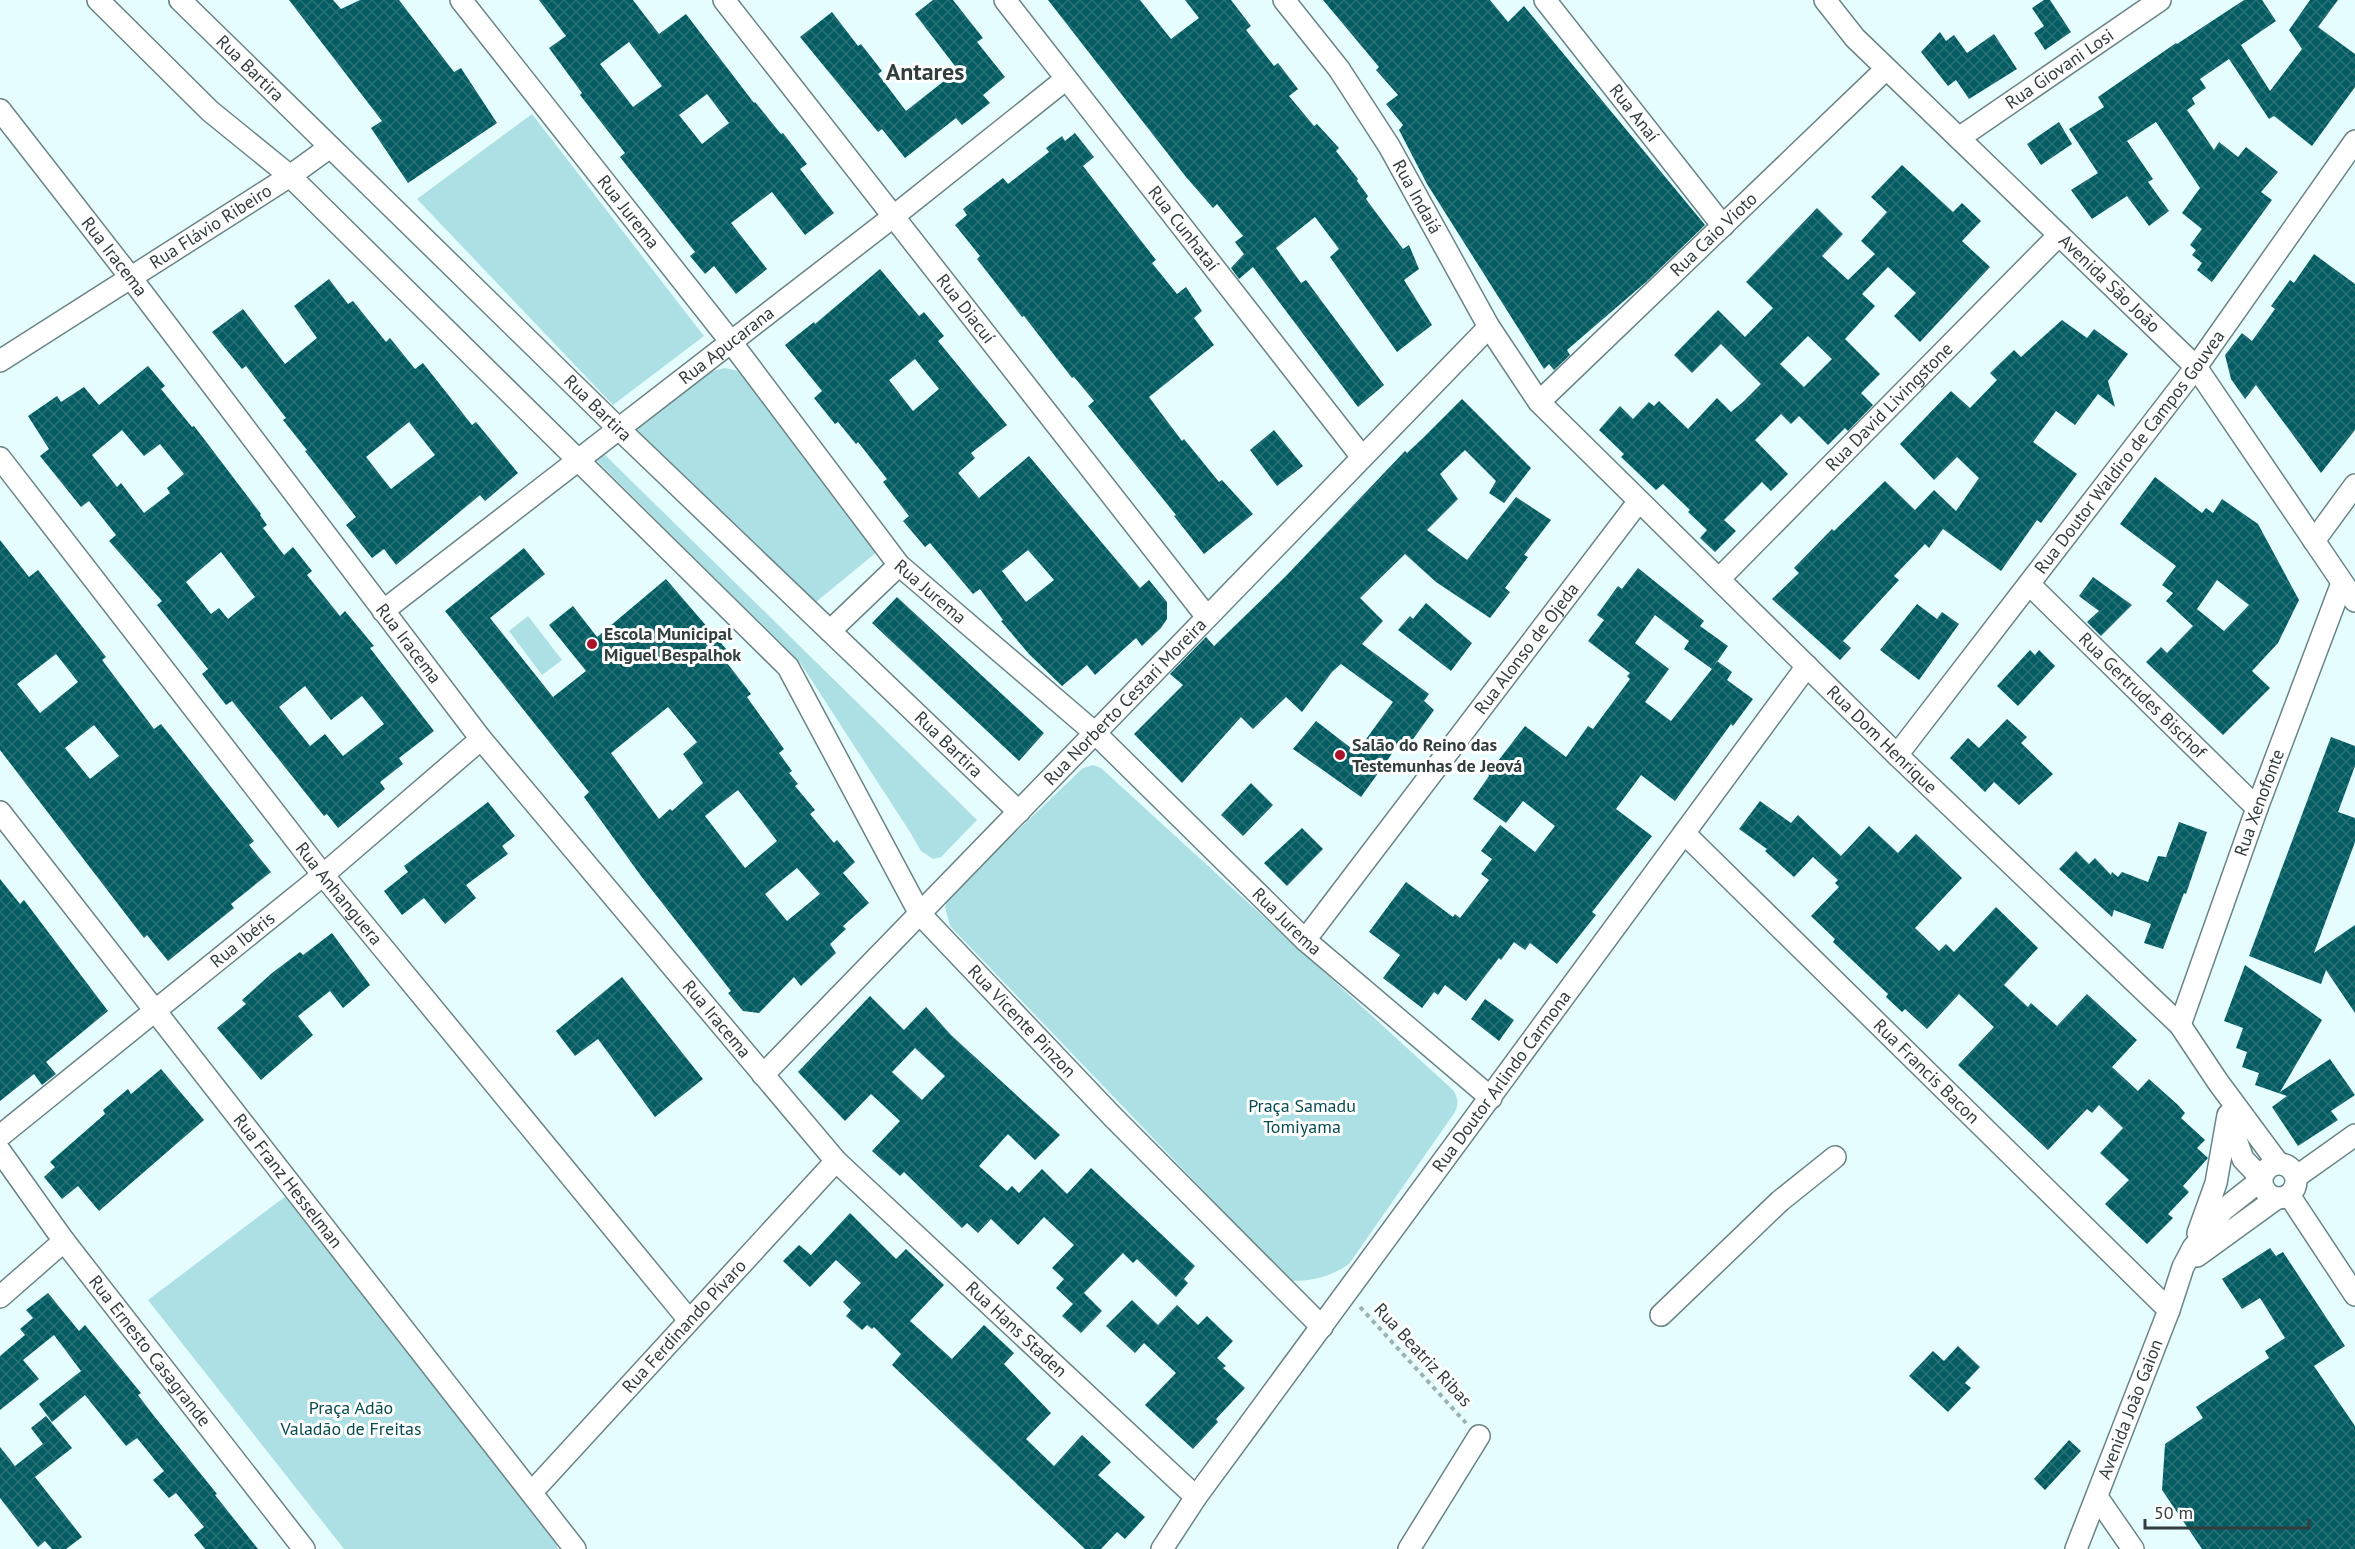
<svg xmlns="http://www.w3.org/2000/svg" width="2355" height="1549" viewBox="0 0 2355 1549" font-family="'PT Sans',sans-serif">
<defs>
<pattern id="building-cross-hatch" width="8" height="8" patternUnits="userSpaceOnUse" patternTransform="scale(1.5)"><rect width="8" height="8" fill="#035c62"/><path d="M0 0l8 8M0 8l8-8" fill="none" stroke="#297176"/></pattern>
</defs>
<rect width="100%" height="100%" fill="#e6fdff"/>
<!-- green -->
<path fill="#ade0e4" d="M532 114 704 336 613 405 417 199Z
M725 368 739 371 750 380 878 551 816 602 635 429 705 373Z
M604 454 977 820 941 857 933 859 921 851 910 832 801 664 597 461Z
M528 616 562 660 542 675 509 631Z
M1093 765 1101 768 1453 1090C1458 1098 1459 1103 1455 1112L1349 1264C1330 1277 1313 1281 1290 1281L950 926 945 907 950 895 1083 768Z
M286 1196 554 1537 558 1549H344L148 1300Z"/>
<!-- building -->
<path fill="url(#building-cross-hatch)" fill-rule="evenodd" d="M289 0H333L341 9 360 0H399L454 72 461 68 497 123 408 183 371 128 382 121Z
M539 0H633L659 34 686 14 754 103 755 102 781 134 783 133 807 164 800 169 834 213 805 235 772 192 731 223 767 269 736 294 714 266 705 274 690 256 695 252 620 157 625 153 580 95 582 93 549 48 566 36ZM629 42 662 86 633 107 600 64ZM707 94 729 123 702 144 679 115Z
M933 0H953L983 38 977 42 1005 77 983 95 990 103 962 125 956 118 905 158 882 129 878 132 800 37 832 12 858 46 861 44 882 71 878 74 906 111 958 70 915 14Z
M1048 0H1140L1171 39 1199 18 1185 0H1231L1251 26 1246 30 1274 66 1278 63 1298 89 1289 96 1314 126 1317 124 1339 148 1336 151 1358 179 1357 181 1368 196 1366 199 1403 249 1409 245 1419 269 1404 280 1432 325 1397 352 1330 257 1339 249 1315 217 1276 248 1301 283 1306 280 1384 385 1358 407 1253 267 1239 279 1231 268 1244 254 1235 242 1243 236 1217 204 1213 208 1186 177Z
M1323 0H1490L1508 22 1524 6 1705 225 1646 282 1567 350 1570 355 1554 370 1549 364 1544 369 1427 184 1399 130 1403 125 1386 104 1398 95 1376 70 1379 67Z
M2044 0H2050L2071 32 2045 50 2034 33 2044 26 2032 8Z
M2244 0H2262L2276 21 2241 45 2270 91 2302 49 2289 30 2310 0H2338L2318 27 2355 54V87L2312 146 2274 116 2269 119 2229 59 2200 79 2206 88 2192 98 2195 104 2187 110 2214 150 2219 142 2238 157 2246 147 2278 172 2261 192 2272 200 2212 282 2197 270 2202 263 2192 255 2196 250 2190 245 2202 229 2182 213 2200 188 2156 122 2127 141 2153 179 2148 182 2169 211 2149 226 2127 196 2092 219 2071 190 2098 173 2069 129 2104 107 2098 97 2176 43 2177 44Z
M1940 32 1946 41 1954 35 1967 53 1994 34 2017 69 1969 99 1956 80 1948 86 1921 52Z
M2059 122 2072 144 2041 165 2027 144Z
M1075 133 1094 157 1083 166 1156 260 1152 263 1177 294 1186 287 1202 311 1194 318 1214 345 1149 397 1182 441 1184 439 1219 482 1222 480 1253 514 1204 554 1174 516 1176 515 1088 406 1094 401 1074 377 1072 378 1024 316 1022 317 977 259 980 256 955 225 967 215 963 209 1003 178 1008 184 1049 152 1046 148 1062 136 1065 141Z
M1902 165 1953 212 1962 203 1981 221 1962 241 1990 267 1920 342 1894 316 1916 293 1888 267 1862 294 1875 306 1845 339 1880 374 1861 393 1873 405 1848 431 1845 428 1828 445 1799 416 1791 424 1781 414 1755 440 1788 474 1771 491 1762 482 1724 520 1736 531 1715 552 1700 538 1707 530 1688 512 1690 510 1663 484 1656 490 1621 457 1624 454 1599 430 1620 406 1633 419 1649 402 1654 406 1659 401 1688 429 1717 398 1731 412 1743 402 1761 384 1721 344 1692 373 1674 355 1718 310 1745 337 1773 308 1746 282 1817 208 1843 234 1822 256 1848 280 1875 254 1861 241 1887 212 1871 197ZM1808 336 1832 359 1804 387 1780 364Z
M2314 254 2355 284V430L2321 473 2256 385 2245 399 2231 379 2225 355 2242 333 2252 341 2275 309 2271 306 2290 280 2294 283Z
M880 269 919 316 924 312 944 336 938 341 1007 425 971 453 975 458 958 473 979 498 1029 456 1140 588 1149 580 1167 602V619L1161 628 1142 646 1136 638 1095 675 1087 665 1062 686 1029 654 1001 621 1003 620 980 589 973 594 930 543 925 547 903 521 909 516 883 482 887 479 858 442 856 444 838 422 835 424 814 398 822 391 785 345 814 322 815 324ZM915 359 939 389 913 411 889 380ZM1028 550 1054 580 1026 602 1002 571Z
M329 279 348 304 353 301 386 342 390 338 415 369 423 363 472 425 476 422 518 473 485 501 480 495 396 565 384 549 372 558 346 525 356 517 305 451 307 450 283 420 286 418 246 366 242 369 212 332 243 309 285 364 317 338 294 306ZM409 422 435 455 391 489 366 457Z
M2062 320 2087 338 2094 329 2128 354 2108 381 2115 407 2098 394 2075 425 2056 411 2033 442 2077 474 2041 523 2037 520 2001 571 1943 529 1929 548 1925 544 1894 576 1899 580 1843 641 1851 648 1840 660 1772 599 1799 573 1794 568 1832 529 1834 531 1885 481 1915 510 1934 490 1956 511 1979 478 1957 457 1934 480 1900 444 1951 391 1970 408 1997 380 1990 373 2014 350 2021 357Z
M148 366 165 386 161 389 192 427 194 426 201 435 261 514 260 515 267 525 263 528 284 555 293 547 312 571 307 575 340 616 345 611 374 646 370 648 434 731 399 758 403 764 380 782 385 789 338 828 327 814 324 816 232 701 226 705 202 674 208 669 157 605 162 601 109 541 116 535 89 501 81 507 40 456 49 449 28 416 57 396 61 402 84 387 99 405ZM122 430 144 456 160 444 184 474 167 488 170 493 144 513 121 483 117 487 92 455ZM221 552 255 597 228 619 219 608 211 614 186 582ZM305 686 331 720 362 696 384 724 343 756 325 734 310 746 279 707Z
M1462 399 1531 468 1504 503 1489 493 1496 481 1465 450 1440 474 1458 499 1427 530 1467 560 1516 497 1551 520 1524 555 1528 557 1505 588 1510 592 1490 618 1436 582 1405 554 1360 598 1383 621 1362 644 1429 694 1424 701 1434 710 1408 746 1401 741 1361 797 1293 749 1316 721 1351 748 1359 739 1364 742 1393 702 1341 664 1332 672 1302 712 1286 697 1253 729 1241 717 1182 783 1134 734 1183 685 1170 674 1206 637 1214 646 1285 577 1405 451 1407 453 1423 438Z
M1274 430 1303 466 1277 486 1250 450Z
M2155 477 2202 513 2206 508 2213 513 2222 499 2258 524 2299 600 2278 643 2252 671 2270 688 2223 735 2146 662 2161 647 2167 653 2193 626 2166 601 2173 593 2162 585 2176 566 2120 524ZM2217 580 2249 605 2224 631 2192 605 2197 609Z
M0 540 29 577 38 570 106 657 102 660 154 729 161 724 254 841 249 845 271 872 231 904 234 908 168 961 147 935 144 938 0 750ZM56 654 78 682 40 713 17 684ZM94 725 119 756 90 779 65 748Z
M524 548 545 574 490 618 553 697 586 671 549 625 573 606 597 637 666 579 733 657 727 663 751 694 747 697 784 749 779 753 792 771 789 773 798 784 795 786 815 810 810 814 834 843 837 840 855 862 843 873 869 903 843 926 846 929 830 944 836 953 801 986 794 977 759 1013 743 1011 728 993 731 991 641 876 584 797 589 792 445 611ZM668 707 697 742 683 754 703 783 672 811 670 809 659 819 611 753ZM738 790 777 841 745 868 705 816ZM797 868 820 894 787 921 765 894Z
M1638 568 1704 621 1700 626 1728 646 1712 669 1717 661 1732 672 1727 680 1753 699 1733 726 1731 724 1675 801 1641 775 1616 809 1652 836 1592 912 1596 915 1557 964 1530 943 1525 950 1514 942 1501 960 1499 958 1466 1001 1445 985 1438 995 1434 992 1422 1008 1383 978 1400 955 1369 932 1406 882 1453 917 1455 914 1460 918 1489 880 1481 874 1492 859 1481 851 1500 825 1535 852 1555 826 1523 801 1506 823 1473 799 1489 776 1488 774 1525 726 1566 757 1588 726 1593 729 1630 679 1627 676 1630 673 1588 641 1604 620 1597 615 1618 586 1622 589ZM1655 615 1689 641 1684 649 1712 669 1671 721 1645 702 1669 669 1635 643Z
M2093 577 2132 605 2101 636 2087 622 2099 611 2079 596Z
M897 597 1044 733 1019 761 872 623Z
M1426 603 1472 643 1451 671 1398 630 1410 616 1413 619Z
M1917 604 1937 619 1942 612 1959 624 1919 680 1880 650Z
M2030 650 2035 655 2039 650 2055 666 2018 706 1997 686Z
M2007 719 2027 737 2021 743 2053 774 2019 805 1994 782 1985 792 1950 758 1968 738 1979 748Z
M2331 737 2355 746V766L2338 812 2355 818V842L2314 953 2355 925V1013L2326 970 2321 984 2249 956Z
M1251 783 1273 805 1243 836 1221 815Z
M1760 801 1791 823 1798 815 1841 856 1869 826 1898 853 1916 834 1962 878 1915 928 1939 951 1946 944 1954 952 1996 907 2038 948 2004 985 2028 1007 2031 1003 2057 1026 2087 994 2137 1040 2112 1067 2138 1091 2149 1079 2178 1105 2185 1113 2181 1118 2205 1140 2197 1148 2208 1158 2183 1186 2189 1192 2168 1214 2173 1218 2147 1244 2105 1204 2129 1180 2100 1153 2123 1128 2099 1105 2092 1113 2087 1109 2048 1150 1958 1065 1994 1027 1959 994 1927 1029 1905 1009 1902 1012 1886 997 1888 994 1833 942 1835 939 1811 916 1839 887 1835 883 1838 880 1813 857 1794 877 1765 851 1767 849 1739 829Z
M488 802 515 836 502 846 508 854 466 885 476 898 445 924 424 898 402 915 384 891 408 872 404 866Z
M2179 822 2207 832 2186 894 2184 893 2163 949 2144 943 2151 924 2114 910 2112 917 2059 869 2076 851 2089 864 2095 858 2111 875 2112 872 2118 877 2122 872 2148 882 2158 856 2166 857Z
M1302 828 1323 849 1287 886 1264 863Z
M0 879 20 904 24 900 108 1011 46 1062 56 1074 42 1085 34 1074 0 1101Z
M332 933 370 985 343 1008 330 991 298 1016 313 1035 261 1080 217 1028 246 1004 242 1000 272 973 300 952 303 955Z
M2245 965 2322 1020 2280 1092 2330 1059 2355 1095 2331 1111 2338 1120 2298 1146 2272 1107 2287 1096 2255 1085 2259 1073 2242 1067 2247 1052 2236 1048 2243 1028 2224 1021Z
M622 977 703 1079 655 1117 598 1039 575 1056 556 1031Z
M870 996 904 1030 926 1007 951 1035 1060 1135 1035 1160 1008 1134 979 1166 1007 1191 1012 1186 1019 1193 1042 1169 1067 1194 1091 1168 1195 1266 1184 1279 1188 1283 1176 1297 1137 1259 1133 1263 1123 1253 1084 1293 1102 1311 1081 1333 1062 1316 1073 1304 1056 1288 1064 1279 1052 1268 1074 1245 1044 1217 1018 1245 991 1219 978 1233 967 1223 962 1228 904 1172 900 1176 872 1151 900 1121 871 1094 845 1121 798 1072ZM915 1048 945 1076 922 1100 892 1072Z
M1485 999 1514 1020 1499 1041 1471 1019Z
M161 1069 204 1120 99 1211 78 1186 62 1199 44 1177 55 1167 50 1162 105 1114 103 1110 128 1089 131 1094Z
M850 1213 896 1259 906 1249 944 1285 910 1321 952 1359 984 1325 1014 1353 1004 1364 1051 1413 1026 1439 1054 1466 1082 1435 1111 1462 1098 1475 1145 1517 1125 1539 1117 1532 1101 1549H1085L892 1365 901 1354 874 1327 872 1329 867 1325 862 1330 846 1316 851 1310 843 1302 861 1283 836 1260 810 1287 783 1261 799 1245 811 1255Z
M2270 1248 2276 1256 2283 1252 2345 1346 2314 1366 2355 1426V1549H2202L2162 1490 2165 1444 2203 1418 2196 1407 2269 1358 2265 1351 2285 1338 2260 1298 2242 1309 2222 1279Z
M48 1293 79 1331 85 1325 141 1393 138 1395 154 1416 217 1494 215 1495 258 1549H205L194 1535 204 1527 176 1493 169 1498 153 1480 164 1471 137 1438 126 1446 85 1395 52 1422 39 1404 81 1371 54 1335 23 1360 39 1379 0 1410V1356L25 1335 20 1329 33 1318 26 1310Z
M1132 1300 1158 1325 1177 1305 1198 1325 1207 1316 1233 1341 1217 1358 1226 1366 1223 1368 1245 1388 1216 1419 1218 1422 1193 1449 1145 1405 1176 1373 1144 1343 1135 1353 1106 1326Z
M1958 1346 1980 1367 1965 1383 1971 1388 1948 1412 1909 1376 1933 1351 1944 1361Z
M46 1416 72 1448 35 1477 82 1537 66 1549H52L45 1541 38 1547 0 1498V1447L15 1466 43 1444 31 1428Z
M2069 1440 2081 1451 2045 1490 2034 1479Z"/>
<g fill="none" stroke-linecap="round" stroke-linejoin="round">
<!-- minor casing -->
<g stroke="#6a8486" stroke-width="24">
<g id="minor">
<path id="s1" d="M98 0 210 111 290 176 788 667 920 914 1112 1116 1322 1327"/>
<path id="s2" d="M180 0 619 429 1019 812"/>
<path id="s3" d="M461 0 731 342 899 565 1095 733 1305 940 1491 1098"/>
<path id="s4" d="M724 0 1207 617"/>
<path id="s5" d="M1005 0 1362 457"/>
<path id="s6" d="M1284 0 1339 69 1389 146 1489 327 1539 402 1897 755 2180 1025 2218 1082 2278 1163"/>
<path id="s7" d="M1545 0 1723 226"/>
<path id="s8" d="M1825 0 1855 38 2196 367 2355 601"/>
<path id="s9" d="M0 110 131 278 481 739 836 1161 1196 1497"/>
<path id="s10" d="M1959 138 2160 0"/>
<path id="s11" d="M0 361 290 176 330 147"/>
<path id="s12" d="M1539 402 1886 69"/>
<path id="s13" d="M0 458 323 875 689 1320"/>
<path d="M2314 541 2355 485"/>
<path id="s14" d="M1719 579 2059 235"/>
<path id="s15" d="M2029 584 2257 808"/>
<path id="s16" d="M383 611 894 216 1066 79"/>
<path d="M830 631 899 565"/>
<path id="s17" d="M1897 755 2196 367 2355 141"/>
<path id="s18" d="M0 812 575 1549"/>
<path id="s19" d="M1684 833 2169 1310"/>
<path id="s20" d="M1305 940 1639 501"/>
<path id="s21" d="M2180 1025 2257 808 2342 583"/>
<path id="s22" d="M763 1075 1489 327"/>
<path d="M2229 1120 2243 1159 2261 1178"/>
<path id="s23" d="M0 1136 323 875 481 739"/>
<path id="s24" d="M0 1151 64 1241 304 1549"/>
<circle cx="2279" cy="1181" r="17"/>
<path d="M2296 1177 2355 1135"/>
<path d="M2289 1195 2355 1295"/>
<path d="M2198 1233 2216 1183 2228 1115"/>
<path d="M2197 1256 2277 1198"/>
<path d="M0 1297 64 1241"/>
<path d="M1661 1315 1780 1201 1835 1157"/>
<path id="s25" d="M532 1492 836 1161"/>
<path d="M2097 1497 2133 1549"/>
<path id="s26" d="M1162 1549 1196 1497 1807 666"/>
<path d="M1409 1549 1479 1436"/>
<path id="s27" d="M2076 1549 2169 1310 2183 1267 2193 1248 2223 1210 2261 1180"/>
</g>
</g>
<!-- path -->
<path stroke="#9eb1b2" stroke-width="4" stroke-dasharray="4.5 4.5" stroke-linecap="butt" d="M1360 1307 1466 1423"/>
<!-- minor -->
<use href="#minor" stroke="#fff" stroke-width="21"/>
</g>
<!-- markers -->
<g fill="#aa1529" stroke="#fff" stroke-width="2">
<circle cx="592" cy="644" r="6"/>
<circle cx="1340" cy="755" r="6"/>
</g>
<g text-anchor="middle" stroke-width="6" stroke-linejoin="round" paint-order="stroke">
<!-- street labels -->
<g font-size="18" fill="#323d3e" stroke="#fff">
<text dy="6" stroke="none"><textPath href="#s2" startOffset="98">Rua Bartira</textPath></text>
<text dy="6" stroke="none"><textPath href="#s10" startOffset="122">Rua Giovani Losi</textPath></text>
<text dy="6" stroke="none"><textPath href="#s7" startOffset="144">Rua Anaí</textPath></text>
<text dy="6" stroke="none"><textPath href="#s6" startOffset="238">Rua Indaiá</textPath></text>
<text dy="6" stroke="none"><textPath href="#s3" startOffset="270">Rua Jurema</textPath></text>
<text dy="6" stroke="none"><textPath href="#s11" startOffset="250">Rua Flávio Ribeiro</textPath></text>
<text dy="6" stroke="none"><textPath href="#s5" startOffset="290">Rua Cunhataí</textPath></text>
<text dy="6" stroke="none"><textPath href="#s12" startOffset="242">Rua Caio Vioto</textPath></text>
<text dy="6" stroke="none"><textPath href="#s9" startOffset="186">Rua Iracema</textPath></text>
<text dy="6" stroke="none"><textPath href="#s8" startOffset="402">Avenida São João</textPath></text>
<text dy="6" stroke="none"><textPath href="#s4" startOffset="392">Rua Diacuí</textPath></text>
<text dy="6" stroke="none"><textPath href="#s16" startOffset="434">Rua Apucarana</textPath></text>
<text dy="6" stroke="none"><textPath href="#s14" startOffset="242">Rua David Livingstone</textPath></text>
<text dy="6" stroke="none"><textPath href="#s2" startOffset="584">Rua Bartira</textPath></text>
<text dy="6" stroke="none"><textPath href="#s17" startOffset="382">Rua Doutor Waldiro de Campos Gouvea</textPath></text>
<text dy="6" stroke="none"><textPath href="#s3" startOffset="756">Rua Jurema</textPath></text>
<text dy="6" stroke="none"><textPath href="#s9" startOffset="672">Rua Iracema</textPath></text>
<text dy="6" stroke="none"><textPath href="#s20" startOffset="366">Rua Alonso de Ojeda</textPath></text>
<text dy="6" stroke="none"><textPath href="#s15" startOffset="159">Rua Gertrudes Bischof</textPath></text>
<text dy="6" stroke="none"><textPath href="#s22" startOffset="520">Rua Norberto Cestari Moreira</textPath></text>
<text dy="6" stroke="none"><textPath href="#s6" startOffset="958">Rua Dom Henrique</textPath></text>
<text dy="6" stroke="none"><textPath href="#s2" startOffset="1070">Rua Bartira</textPath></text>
<text dy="6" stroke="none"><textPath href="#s21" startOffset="236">Rua Xenofonte</textPath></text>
<text dy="6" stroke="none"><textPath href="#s13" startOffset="552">Rua Anhanguera</textPath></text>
<text dy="6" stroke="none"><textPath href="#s3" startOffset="1242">Rua Jurema</textPath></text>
<text dy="6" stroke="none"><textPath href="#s23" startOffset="312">Rua Ibéris</textPath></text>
<text dy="6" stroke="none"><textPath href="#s9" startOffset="1158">Rua Iracema</textPath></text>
<text dy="6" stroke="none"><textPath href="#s1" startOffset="1388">Rua Vicente Pinzon</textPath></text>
<text dy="6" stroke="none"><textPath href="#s19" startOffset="340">Rua Francis Bacon</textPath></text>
<text dy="6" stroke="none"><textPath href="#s26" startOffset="578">Rua Doutor Arlindo Carmona</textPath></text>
<text dy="6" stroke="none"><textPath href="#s18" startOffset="468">Rua Franz Hesselman</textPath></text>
<text dy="6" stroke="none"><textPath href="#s25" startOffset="225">Rua Ferdinando Pívaro</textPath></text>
<text dy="6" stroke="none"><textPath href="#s9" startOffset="1590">Rua Hans Staden</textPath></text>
<text dy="6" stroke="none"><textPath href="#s24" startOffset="250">Rua Ernesto Casagrande</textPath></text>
<text transform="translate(1423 1355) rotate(47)" y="6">Rua Beatriz Ribas</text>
<text dy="6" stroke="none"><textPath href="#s27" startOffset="150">Avenida João Gaion</textPath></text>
</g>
<!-- poi labels -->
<g font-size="18" font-weight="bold" fill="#323d3e" stroke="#fff" text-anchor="start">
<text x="604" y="640">Escola Municipal<tspan x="604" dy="21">Miguel Bespalhok</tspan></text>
<text x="1352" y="751">Salão do Reino das<tspan x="1352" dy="21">Testemunhas de Jeová</tspan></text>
</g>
<!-- park labels -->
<g font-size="18" fill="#064b50" stroke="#fff">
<text x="1302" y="1112">Praça Samadu<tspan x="1302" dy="21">Tomiyama</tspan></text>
<text x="351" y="1414">Praça Adão<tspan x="351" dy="21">Valadão de Freitas</tspan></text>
</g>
<!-- district labels -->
<g font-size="24" font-weight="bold" fill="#323d3e" stroke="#fff">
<text x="925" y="80">Antares</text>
</g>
</g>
<!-- scale -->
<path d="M2145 1519v9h164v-9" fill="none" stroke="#323d3e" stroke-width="3"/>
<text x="2154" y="1519" font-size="18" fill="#323d3e" stroke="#ffffff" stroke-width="4.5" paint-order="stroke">50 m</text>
</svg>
